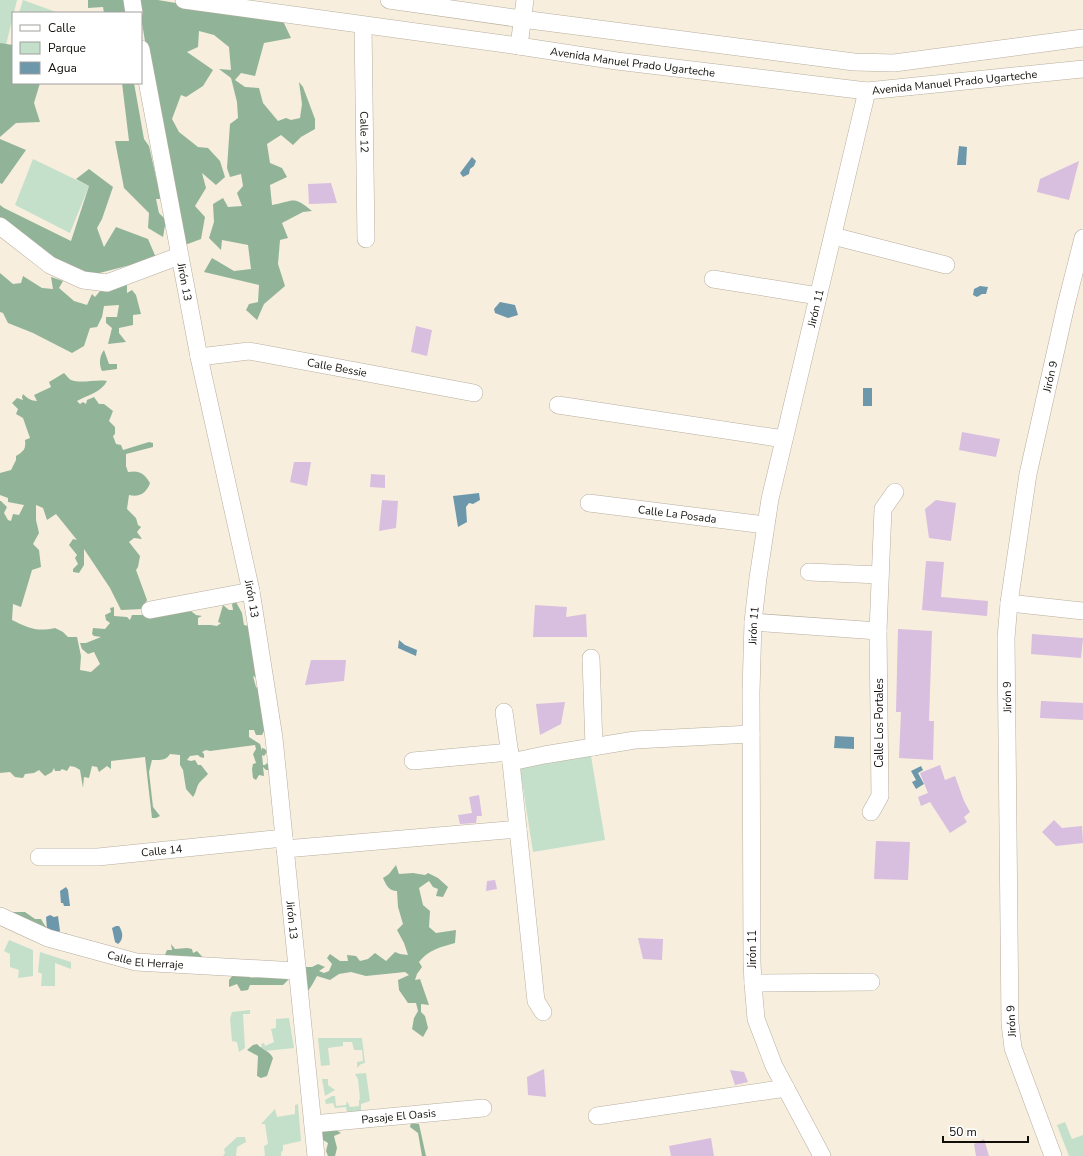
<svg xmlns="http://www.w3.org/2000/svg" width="1083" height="1156" viewBox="0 0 1083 1156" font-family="'Nunito Sans',sans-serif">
<rect width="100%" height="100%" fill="#f7eede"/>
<!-- green -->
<path fill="#c4e0ca" d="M0 0H17L6 45 0 43Z
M23 0 59 13H19Z
M33 159 89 186 70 233 15 205Z
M591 756 605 840 533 852 520 768Z
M9 940 33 950V976L18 978 19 970 10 967V954L4 951Z
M40 952 71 962V969L55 963V986H41L42 974 38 972Z
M250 1010V1014H243L245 1048 239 1052 237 1042 232 1041 230 1019 232 1012Z
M289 1018 294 1048 265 1051 260 1048 262 1046 261 1044 264 1043 265 1046 274 1042 271 1029 276 1028V1019Z
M318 1038H362L365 1063 361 1064 357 1068V1062L363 1061 362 1050H354L352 1042H343V1046L328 1048 330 1065 321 1066Z
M366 1073 370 1101 361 1104V1111L347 1112 346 1107 335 1108 333 1103 326 1104 325 1100 332 1096H335L336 1106 346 1105 347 1101 350 1107 359 1106V1100L360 1099 358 1079 355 1074Z
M322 1079H328V1085L335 1090 325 1096Z
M298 1104 301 1141 283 1145V1150L281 1153V1156H265L264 1146 268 1144 265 1124H261L275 1109 277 1117 295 1114V1105Z
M1065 1122 1072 1139 1083 1135V1156H1069L1057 1125Z
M237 1137H245L246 1142 237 1147 236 1156H223L225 1153 224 1149Z"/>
<!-- forest -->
<path fill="#91b499" d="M88 0H125L127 13H104L103 7 88 8Z
M138 0H158L283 21 291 38 264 43 255 76 241 73 235 80 245 87 259 88 263 103 278 121 286 118 291 120 300 118 302 104 299 82 303 87 315 119V129L301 137 293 145 281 135 267 144 270 163 282 168 287 177 270 185 272 205C294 201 293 195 312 211L303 212 282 223 288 238 280 240 278 264 285 286 264 304 257 320 246 310 249 304 258 302 259 285 204 272 212 258 234 271 251 269 248 245 222 240 221 250 209 238 214 222 213 204 223 198 228 207 242 206 237 193 243 186 241 174 230 177 227 168 230 124 238 118 237 102 231 78 219 69 231 70 229 47 214 35 199 31 198 47 187 52 213 70 203 86 186 97 181 95 172 119 179 132 198 147 208 148 220 161 225 177 216 185 202 173 206 188 195 206 205 217 201 239 185 245 153 88Z
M0 43 13 45V83H40L34 103 40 122 16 123 0 137Z
M122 83H134L144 139 149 146 161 199H156L159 213 166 220 163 237 148 228 149 213 124 188 115 141H129Z
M0 139 26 150 2 184 0 183Z
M89 169 113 187 102 219 97 228 104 247 116 227 148 239 157 260 138 263 88 276 78 273 33 245 0 219V205L4 208 71 241 89 186 76 179Z
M0 273 13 284 21 283 23 276 42 288 53 289 51 277 63 281 59 288 74 301 87 305 92 294 95 297 100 291 94 286 127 280V293L132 290 136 295 141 314 133 315V325L119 328V333L126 342 108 344 112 328 106 323V317H117L119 305 104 306 102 317 97 327 90 328 84 346 72 353 33 333 8 323 3 313 0 312Z
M104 350 109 364H117V369L102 371C99 365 99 356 104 350Z
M64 373C66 375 69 379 71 380 81 384 96 379 107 381 101 393 87 395 77 401L80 404 83 402 86 404 87 400 94 397 99 404H104L113 411 109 421 115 427V434L113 436 116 444 121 445 123 450 149 442 153 443V447L126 454V466L128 472C139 470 144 473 150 483 147 492 140 498 129 495L127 509 136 518 138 525 141 527 137 532 142 539 134 538 129 542 140 556 138 567 136 570 147 600 143 609 121 610 110 588 84 549V565L79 573 73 572V569L78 564 75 558 77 555 69 545 73 539 77 540 56 514 47 520 43 508 36 505V520L39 533 33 544 39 550 41 567 32 570 21 607 13 604 12 620C28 628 37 632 55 628L63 632 68 637H77L81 656 80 670 91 672 100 664 94 652 88 654 82 649 80 643H86L101 637 94 636 92 634 93 628 105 629 110 623 106 620 105 615 111 612 110 608 114 607V616L127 617 130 620 132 615H145L151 618 191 611 196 615 202 616 198 618V625H211L217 626 221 623 218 622 223 605 229 610H233L232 604 236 602 242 613 244 625 249 626 257 678 253 676 256 687 262 691 265 729 262 735H256L254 730H249V737L260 744 262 751V748L265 749 267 752 264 756 262 755 263 765H265L267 763 269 766 270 770H266L263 767 264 776 259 775 256 780 253 778 252 769 253 764 256 763 253 754 256 749 255 745 210 751 206 750 202 752 204 754V758L200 757 198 755 190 756 187 760 191 761 195 760 198 765H201L208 774C205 777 204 778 201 781 196 785 197 792 193 797L186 789 183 770 180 765V755L170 754C166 761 160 760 152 760L149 772 153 807 160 816 156 818H152L145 757 111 761V769L107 766 99 772 97 767 92 766 89 778 84 777 83 788 80 770 75 767 70 766 67 771 62 769 60 771H55L54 768 52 772 45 776 39 770 34 773 25 774 23 778 15 777 10 772 0 773V501H1L7 507 4 513 8 520 11 521 13 514 19 515 24 505 8 502V498L0 495V473L11 470 16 460V456C24 451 26 449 25 440L30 438 23 418 16 414 18 409 12 403 17 398 23 400 22 397 23 394C27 398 31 401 37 401L34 395 51 387 49 382Z
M396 865 399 874 413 873 425 875 428 873 438 878 448 887 443 897 436 896 438 889 433 887 429 881 419 888 423 905 430 911 429 927 436 933 456 930 455 943C441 947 428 950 419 962L422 967 417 974 415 980 420 979 429 1005 421 1004V1012L425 1016 428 1028 423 1037 412 1029 414 1018 418 1011 416 1003H408L399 990 398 980 409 975 405 972 366 976 351 972 339 974 330 980 317 976 312 985 306 994 304 967H312L318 964 325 967 319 971 324 973 329 971 332 964 327 958 330 954 340 961H348L347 955 356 956 360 961 368 959 375 953 386 961 395 952 400 954 408 955 404 943 397 930 403 924 398 907 397 891C389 891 386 885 383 878L389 874Z
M12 912H25L35 919H41C46 928 50 933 60 936L65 933 81 940H90L104 949 134 956H151L154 961 136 959 49 936 8 915Z
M171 944 175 949 187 948 192 949 193 953 197 951 206 961 164 957 167 950H172Z
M244 973 251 978 285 974 288 980 283 985H250L248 990 241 991 237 984 229 987V980L233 975Z
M257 1044C262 1050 270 1051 273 1058L267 1076 261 1078 257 1076 258 1056 247 1050 253 1045Z
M411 1123 419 1124 426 1156H422L418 1133 410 1127Z
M333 1125 336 1130 341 1133 334 1136 337 1148 335 1156H328L326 1151 328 1143 323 1140 321 1127Z"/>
<!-- water -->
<path fill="#6d98ab" d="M959 146 967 147 966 165H957Z
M472 157 476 161 474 166 470 169 469 174 463 177 460 173Z
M980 286 988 287 986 294H982L977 297 973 295 974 289Z
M500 302 515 305 518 315 508 318 495 313 494 309Z
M863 388H872V406H863Z
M479 493 480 500 473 504 469 503 466 507 467 522 458 527 453 496Z
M399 640 405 645 417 650 416 656 398 648Z
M835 736 854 737V749L834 748Z
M921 766 923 770 918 773 924 784 916 789 912 782 916 780 911 771Z
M66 887 68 890 70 906H64L63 903H61L60 891Z
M50 915 54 917 58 916 60 931 58 933 47 929 46 917Z
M116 926H119C123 932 124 939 118 944L115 942 112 928Z"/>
<!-- building -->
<path fill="#d8bedf" d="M1079 161 1069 200 1037 192 1040 179Z
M331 183 337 203 309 204 308 184Z
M416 326 432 330 427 356 411 352Z
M962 432 1000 439 996 457 959 450Z
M294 462H311L307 486 290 482Z
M371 474 385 475V488L370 487Z
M382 500 398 501 396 528 379 531Z
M936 500 956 503 951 541 929 538 925 509Z
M926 561 944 562 941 597 988 601 987 616 922 610Z
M535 605 567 607 566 617 586 614 587 637H533Z
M898 629 932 631 929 721H934L933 760 899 758 901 712H896Z
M1032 634 1083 638 1081 658 1031 654Z
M311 660H346L344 681 305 685Z
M1041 701 1083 703V720L1040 718Z
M565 702 561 724 540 735 536 704Z
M940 765 945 780 955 776 964 801 970 812 964 817 967 822 950 833 930 802 921 806 918 797 928 793 920 773Z
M479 795 482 816H477L476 823 460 824 458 815 472 813 469 797Z
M1054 820 1062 828 1082 826 1083 843 1056 846 1042 832Z
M876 841 910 842 908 880 874 879Z
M495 880 497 889 486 891 487 881Z
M638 938 663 939 662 960 643 959Z
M544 1069 546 1097 528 1095 527 1077Z
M730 1070 744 1072 748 1082 735 1085Z
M711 1138 714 1156H671L669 1146Z
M984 1139 989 1156H976L974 1144Z"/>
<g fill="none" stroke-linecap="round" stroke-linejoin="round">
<!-- minor casing -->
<g stroke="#b7ae9f" stroke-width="18">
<g id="minor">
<path d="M132 0 134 13"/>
<path id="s1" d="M184 0 519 46 617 61 867 91 1083 69"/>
<path d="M389 0 522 19 854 62 894 63 1083 38"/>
<path id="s2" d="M363 25 366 239"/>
<path d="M519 46 525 0"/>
<path id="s3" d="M141 49 199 357 251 591 274 738 316 1156"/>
<path d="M0 226 50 265 83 280 107 283 179 256"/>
<path d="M833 236 946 265"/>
<path d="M713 279 818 296"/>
<path id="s4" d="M199 357 249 351 474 393"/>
<path d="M558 405 784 439"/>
<path id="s5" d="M589 503 765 525"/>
<path d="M809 572 880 575"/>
<path d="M1009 603 1083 611"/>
<path d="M150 610 251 591"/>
<path d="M753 622 878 631"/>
<path d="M591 658 594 747"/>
<path d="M504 712 511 762 536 1001 543 1012"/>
<path d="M413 761 510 752"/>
<path d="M511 762 544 755 635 740 751 734"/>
<path d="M871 812 880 796 878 631 883 509 895 492"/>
<path d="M285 849 518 829"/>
<path id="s6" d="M39 857H98L284 838"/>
<path id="s7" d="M0 916 48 938 136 962 297 971"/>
<path d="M753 983 871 982"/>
<path d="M597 1116 786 1088"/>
<path id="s8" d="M313 1124 483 1108"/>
<path id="s9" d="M822 1156 774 1066 756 1019 753 983 752 963 751 692 753 622 758 578 770 499 867 91"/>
<path id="s10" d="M1053 1156 1013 1048 1010 1023 1006 638 1009 603 1028 474 1066 305 1083 238"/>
</g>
</g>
<!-- minor -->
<use href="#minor" stroke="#fff" stroke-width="17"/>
</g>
<g text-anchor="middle" stroke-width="3" stroke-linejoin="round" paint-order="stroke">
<!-- street labels -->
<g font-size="11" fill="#110e09" stroke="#fff">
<text dy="4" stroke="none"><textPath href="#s1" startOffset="453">Avenida Manuel Prado Ugarteche</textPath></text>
<text dy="4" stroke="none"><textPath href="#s1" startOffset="777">Avenida Manuel Prado Ugarteche</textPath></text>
<text dy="4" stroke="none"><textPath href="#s2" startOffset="107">Calle 12</textPath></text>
<text dy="4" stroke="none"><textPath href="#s3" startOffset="237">Jirón 13</textPath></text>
<text dy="4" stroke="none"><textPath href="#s9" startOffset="870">Jirón 11</textPath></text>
<text dy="4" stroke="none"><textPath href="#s4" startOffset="140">Calle Bessie</textPath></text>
<text dy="4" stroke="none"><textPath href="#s10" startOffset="791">Jirón 9</textPath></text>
<text dy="4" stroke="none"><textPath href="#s5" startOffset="89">Calle La Posada</textPath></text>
<text dy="4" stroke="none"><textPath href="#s3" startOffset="561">Jirón 13</textPath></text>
<text dy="4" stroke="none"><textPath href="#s9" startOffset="546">Jirón 11</textPath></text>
<text transform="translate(1007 697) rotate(-91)" y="4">Jirón 9</text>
<text transform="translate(879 723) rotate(-90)" y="4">Calle Los Portales</text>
<text dy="4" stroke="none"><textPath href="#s6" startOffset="123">Calle 14</textPath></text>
<text dy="4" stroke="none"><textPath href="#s3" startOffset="885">Jirón 13</textPath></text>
<text transform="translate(752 949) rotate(-90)" y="4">Jirón 11</text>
<text dy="4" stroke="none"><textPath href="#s7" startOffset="153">Calle El Herraje</textPath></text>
<text transform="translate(1011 1021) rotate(-93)" y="4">Jirón 9</text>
<text dy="4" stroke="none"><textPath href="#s8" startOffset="86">Pasaje El Oasis</textPath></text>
</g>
</g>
<!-- legend -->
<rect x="12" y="12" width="130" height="72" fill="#ffffff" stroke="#a09f9d"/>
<rect x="20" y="25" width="20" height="6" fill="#ffffff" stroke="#a09f9d"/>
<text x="48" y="32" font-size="12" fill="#110e09">Calle</text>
<rect x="20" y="42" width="20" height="12" fill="#c4e0ca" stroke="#a09f9d"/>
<text x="48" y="52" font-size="12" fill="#110e09">Parque</text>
<rect x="20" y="62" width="20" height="12" fill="#6d98ab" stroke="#a09f9d"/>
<text x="48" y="72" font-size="12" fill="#110e09">Agua</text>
<!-- scale -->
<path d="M943 1136v6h85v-6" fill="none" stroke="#110e09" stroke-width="2"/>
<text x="949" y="1136" font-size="12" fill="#110e09" stroke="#ffffff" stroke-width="3" paint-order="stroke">50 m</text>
</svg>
